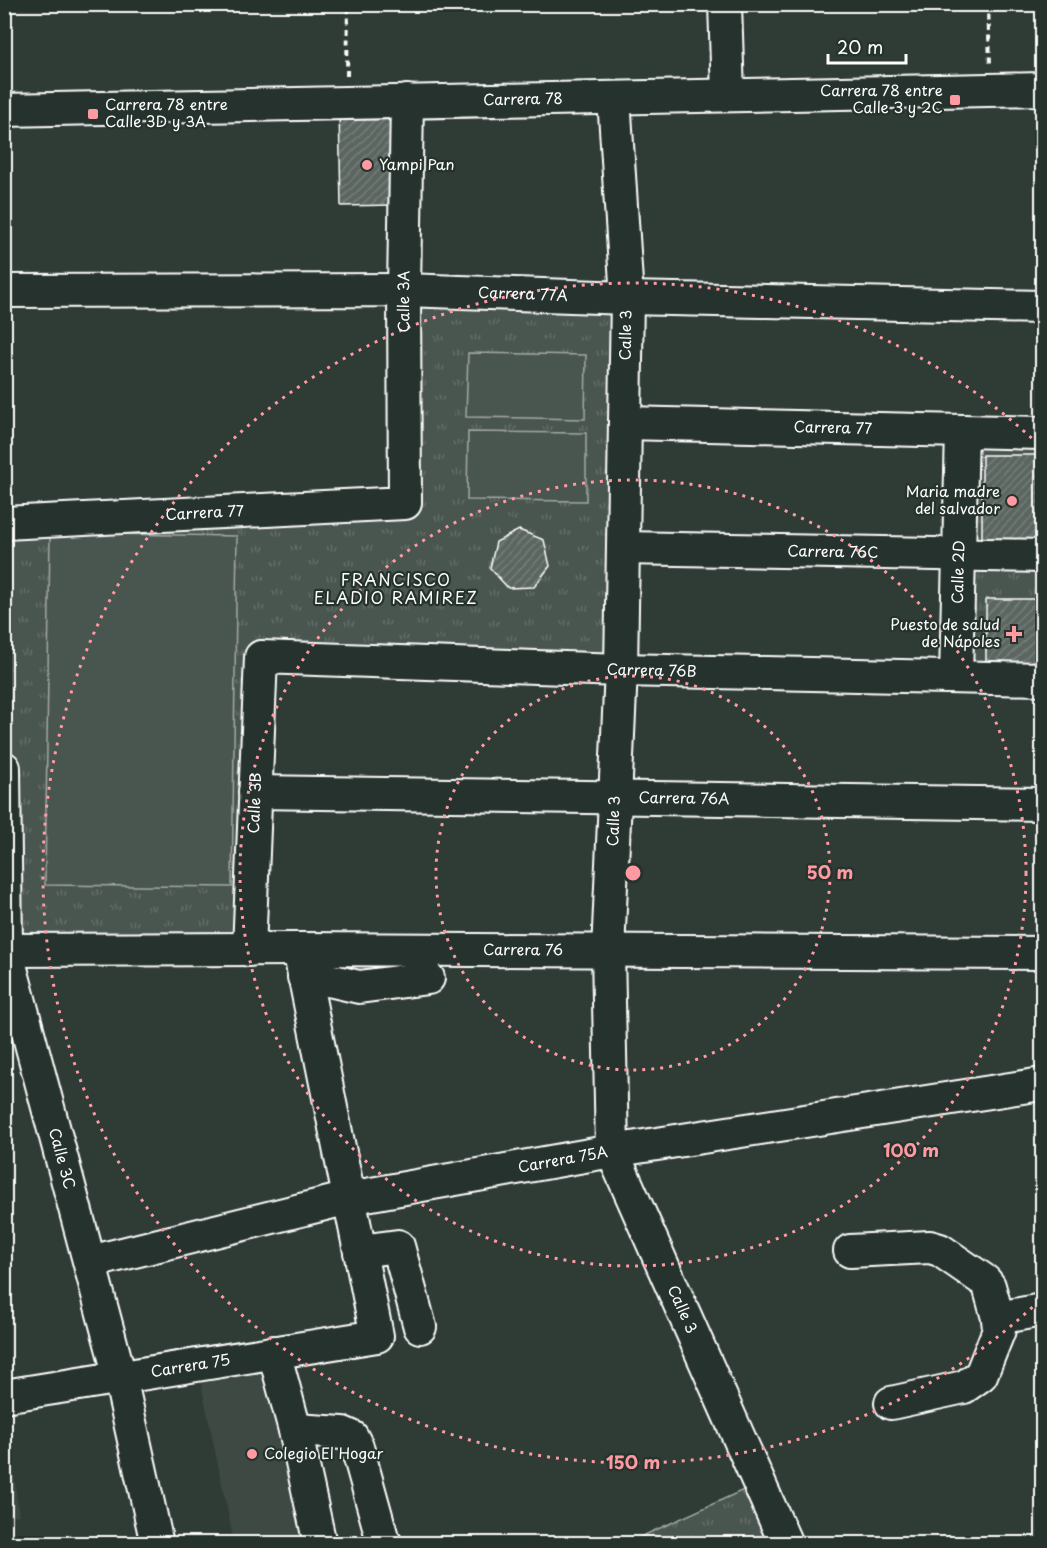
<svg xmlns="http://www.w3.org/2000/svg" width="1047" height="1548" viewBox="0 0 1047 1548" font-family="'Playpen Sans',sans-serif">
<defs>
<pattern id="park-tufts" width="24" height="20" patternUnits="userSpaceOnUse" patternTransform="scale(1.5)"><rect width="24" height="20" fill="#4a544f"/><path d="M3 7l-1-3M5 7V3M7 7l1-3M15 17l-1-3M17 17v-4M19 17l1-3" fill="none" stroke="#656e69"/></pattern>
<pattern id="building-hatch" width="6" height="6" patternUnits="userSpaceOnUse" patternTransform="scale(1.5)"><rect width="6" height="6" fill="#5b6661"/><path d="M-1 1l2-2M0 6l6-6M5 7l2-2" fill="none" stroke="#747d79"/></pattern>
</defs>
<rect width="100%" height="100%" fill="#2f3b35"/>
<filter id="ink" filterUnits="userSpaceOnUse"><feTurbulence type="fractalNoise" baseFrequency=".0167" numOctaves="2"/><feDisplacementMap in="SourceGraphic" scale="12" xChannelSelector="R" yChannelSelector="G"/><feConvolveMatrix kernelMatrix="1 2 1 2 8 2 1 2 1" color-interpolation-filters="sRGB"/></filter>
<g filter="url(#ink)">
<!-- built -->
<path fill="#3c4842" d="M266 1353 306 1543H234L197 1364Z
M5 1432H9L19 1515 5 1517Z"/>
<!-- park -->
<path fill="url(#park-tufts)" stroke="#a4aaa7" stroke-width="1.5" d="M404 290 627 298 621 670 261 657 249 950H6L4 523 405 503Z
M962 431 1042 433V679L956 677Z
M761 1482 786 1544H625Z"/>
<!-- pitch -->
<path fill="#4a544f" stroke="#a4aaa7" stroke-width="1.5" d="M468 353 586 355 585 419 466 417Z
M468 432 586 433V501L467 500Z
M50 533 237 536 232 887 45 885Z"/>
<!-- building -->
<path fill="url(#building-hatch)" stroke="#fff" stroke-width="1.5" d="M379 107 392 125 395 205 341 206 339 110Z
M982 455H1042V547L982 548Z
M519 530 544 540 550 566 534 587 508 588 490 568 496 542Z
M986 599H1042V669H986Z"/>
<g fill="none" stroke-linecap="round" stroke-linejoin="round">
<!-- minor casing -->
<g stroke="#fff" stroke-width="36">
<g id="minor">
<path d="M725 4 728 95"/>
<path id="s1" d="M614 98 627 298 621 670 608 951 612 1151 786 1544"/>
<path id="s2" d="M4 110 1042 89"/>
<path id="s3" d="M4 291 404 290 627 298 1042 307"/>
<path id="s4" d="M625 423 1042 433"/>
<path id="s5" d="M4 523 405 503 404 290 407 101"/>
<path id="s6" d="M623 548 1042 556"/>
<path id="s7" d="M956 677 962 431"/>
<path id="s8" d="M4 768 6 950 120 1377 157 1544"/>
<path id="s9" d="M255 792 1042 804"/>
<path id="s10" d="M4 950 299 949 1042 953"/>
<path id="s11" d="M249 950 261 657 621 670 1042 679"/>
<path d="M304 977 333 981 359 987 428 978"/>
<path d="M360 1251 398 1246 420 1327"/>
<path d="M850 1251 930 1247 940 1250 985 1281 989 1286 998 1318 999 1330 981 1375 964 1387 891 1403"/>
<path id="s12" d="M90 1262 349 1198 612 1151 1042 1084"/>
<path d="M998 1318 1042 1310"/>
<path d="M274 1352 295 1430 320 1544"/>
<path id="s13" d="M4 1396 377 1336 299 949"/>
<path d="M295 1430 343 1433 352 1437 357 1447 383 1541 386 1544"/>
</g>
</g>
<!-- path -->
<path stroke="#fff" stroke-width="4" stroke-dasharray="6 4.5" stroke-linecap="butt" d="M988 4 990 64
M347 76 348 4"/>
<!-- minor -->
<use href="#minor" stroke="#26332d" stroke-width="32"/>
</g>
</g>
<!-- distance rings -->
<g fill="none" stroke="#ff9aa2" stroke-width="3" stroke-dasharray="3 6">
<circle cx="633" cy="873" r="197"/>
<circle cx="633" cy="873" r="393"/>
<path d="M1039 1301A590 590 0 1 1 1039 445"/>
</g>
<!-- markers -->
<g fill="#ff9aa2" stroke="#26332d" stroke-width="2">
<rect x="949" y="94" width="12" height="12" rx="3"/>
<rect x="87" y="108" width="12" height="12" rx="3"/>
<circle cx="367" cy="165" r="6"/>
<circle cx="1012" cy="501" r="6"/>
<path d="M1011 625h6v6h6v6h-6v6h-6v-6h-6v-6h6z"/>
<circle cx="252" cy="1454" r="6"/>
</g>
<g text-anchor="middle" stroke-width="4.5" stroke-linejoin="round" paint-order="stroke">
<!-- poi labels -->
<g font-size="15" fill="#fff" stroke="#26332d" text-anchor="end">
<text x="943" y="96">Carrera 78 entre<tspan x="943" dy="17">Calle 3 y 2C</tspan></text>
<text x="105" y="110" text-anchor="start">Carrera 78 entre<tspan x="105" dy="17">Calle 3D y 3A</tspan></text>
<text x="379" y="170" text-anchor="start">Yampi Pan</text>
<text x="1000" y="497">Maria madre<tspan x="1000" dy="17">del salvador</tspan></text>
<text x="1000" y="630">Puesto de salud<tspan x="1000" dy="17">de Nápoles</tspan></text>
<text x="264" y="1459" text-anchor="start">Colegio El Hogar</text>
</g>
<!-- street labels -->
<g font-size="15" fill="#fff" stroke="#26332d">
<text dy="5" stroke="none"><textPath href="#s2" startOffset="519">Carrera 78</textPath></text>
<text dy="5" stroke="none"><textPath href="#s3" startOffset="519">Carrera 77A</textPath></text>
<text dy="5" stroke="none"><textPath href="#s5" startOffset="603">Calle 3A</textPath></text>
<text transform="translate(626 335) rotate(-89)" y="5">Calle 3</text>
<text dy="5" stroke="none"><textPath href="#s4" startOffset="208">Carrera 77</textPath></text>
<text dy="5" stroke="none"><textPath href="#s5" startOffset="201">Carrera 77</textPath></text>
<text dy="5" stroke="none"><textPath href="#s6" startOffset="210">Carrera 76C</textPath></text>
<text dy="5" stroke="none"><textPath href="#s7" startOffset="105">Calle 2D</textPath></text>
<text dy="5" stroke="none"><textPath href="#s11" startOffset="684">Carrera 76B</textPath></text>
<text dy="5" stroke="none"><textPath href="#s9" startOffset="429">Carrera 76A</textPath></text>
<text dy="5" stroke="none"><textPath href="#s11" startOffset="147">Calle 3B</textPath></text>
<text transform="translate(614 821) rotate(-88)" y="5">Calle 3</text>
<text dy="5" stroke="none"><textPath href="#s10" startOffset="519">Carrera 76</textPath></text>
<text dy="5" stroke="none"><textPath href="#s8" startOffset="398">Calle 3C</textPath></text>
<text dy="5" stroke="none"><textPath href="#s12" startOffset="484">Carrera 75A</textPath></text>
<text dy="5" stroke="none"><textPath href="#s1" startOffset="1227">Calle 3</textPath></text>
<text dy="5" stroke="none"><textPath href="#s13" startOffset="189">Carrera 75</textPath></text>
</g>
<!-- neighbourhood labels -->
<g font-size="16" letter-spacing="1.5" fill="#fff" stroke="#26332d">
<text x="396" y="586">FRANCISCO<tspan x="396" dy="18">ELADIO RAMIREZ</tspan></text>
</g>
</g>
<circle cx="633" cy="873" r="9" fill="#ff9aa2" stroke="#26332d" stroke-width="3"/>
<g font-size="18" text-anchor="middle" font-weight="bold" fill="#ff9aa2" stroke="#26332d" stroke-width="4.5" stroke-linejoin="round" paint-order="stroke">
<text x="830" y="879">50 m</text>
<text x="911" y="1157">100 m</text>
<text x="633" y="1469">150 m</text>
</g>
<!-- margin -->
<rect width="1047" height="1548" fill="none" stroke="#26332d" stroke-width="24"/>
<rect x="12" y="12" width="1023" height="1524" fill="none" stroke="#fff" stroke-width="2" filter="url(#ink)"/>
<!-- scale -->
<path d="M828 54v9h78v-9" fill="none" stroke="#ffffff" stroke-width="3"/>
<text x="837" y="54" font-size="18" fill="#ffffff" stroke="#26332d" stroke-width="4.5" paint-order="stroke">20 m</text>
</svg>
